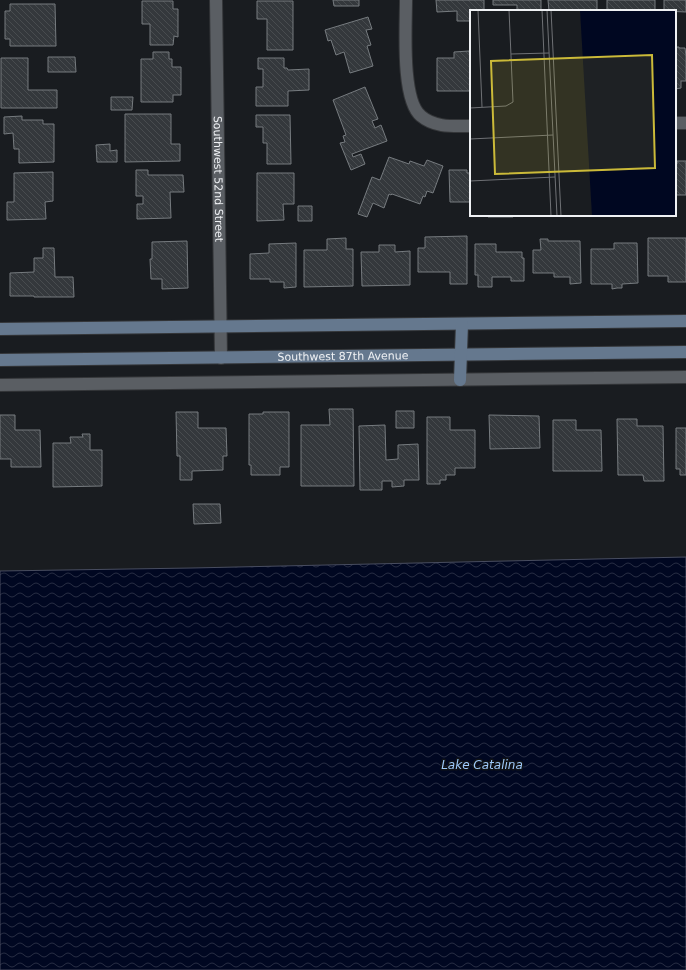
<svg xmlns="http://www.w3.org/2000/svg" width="686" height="970" viewBox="0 0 686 970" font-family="'DejaVu Sans',sans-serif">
<defs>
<pattern id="water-waves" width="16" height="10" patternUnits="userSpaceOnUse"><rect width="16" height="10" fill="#000721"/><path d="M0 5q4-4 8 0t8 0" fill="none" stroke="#262c42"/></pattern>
<pattern id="building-back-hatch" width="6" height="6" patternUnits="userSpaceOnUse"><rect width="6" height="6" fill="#34383c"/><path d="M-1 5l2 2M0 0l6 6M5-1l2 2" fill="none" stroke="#484c4f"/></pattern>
</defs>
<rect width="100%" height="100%" fill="#191c20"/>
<!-- water -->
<path fill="url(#water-waves)" stroke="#484d60" d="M686 557V970H0V571L192 568Z"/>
<!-- building -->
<path fill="url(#building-back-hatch)" stroke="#767b7f" d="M333 0H359V6H334Z
M436 0H484V11H471V21H457V11L437 12Z
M493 0H541V11H517V5H493Z
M548 0H597V11H549Z
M607 0H655V11H607Z
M664 0H686V12L664 11Z
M142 1H173V9H178V37L174 36 173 45H150V24H142Z
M257 1H293V50H267V19H257Z
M10 4H55L56 46H10V39H5V11H10Z
M368 17 372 29 366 30 371 45 367 46 373 66 350 73 344 52 336 55 331 40 328 41 325 30Z
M675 47H679V48H685L686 56V81H681V88L675 89Z
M469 51 470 57H471V91H437V58H454V52Z
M153 52H169V59H172V67H181V95H173V102H141V59H153Z
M48 57H75L76 72H48Z
M1 58H28V90H57V108H1Z
M258 58H284V68H287L288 70 309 69V90L288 91V106H256V87H263V69H258Z
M365 87 378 119 372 121 375 128 381 125 387 141 352 154 353 157 361 154 365 164 351 170 340 143 345 142 343 136 346 135 333 100Z
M111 97H133L132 110H111Z
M125 114H171V144H180V161L125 162Z
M256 115H290L291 164H267V143H263V127H256Z
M22 116V120H43V124H54V162L19 163V149H14L13 133 4 134V117Z
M110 144V151L117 150V162H97L96 145Z
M389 157 409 164 410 161 424 166 427 160 443 166 433 193 427 191 425 197 423 196 420 204 392 194 391 195 389 194 384 208 373 203 367 217 358 214 372 177 380 180Z
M677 161H686V195H676L675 200V164H677Z
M136 170H148V175H183L184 192H170L171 218 137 219V204H143V196H136Z
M449 170H467V173H471V202H450Z
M53 172V201L45 202 46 219 7 220V202H14V173Z
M257 173H294V204H283L284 220 257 221Z
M298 206H312V221H298Z
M488 215H513V217H488Z
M467 236V284H450V272H418V248H425V237Z
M346 238V249H353V286L304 287V250H327V239Z
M648 238H686V282H668V276H648Z
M540 239H548V241H580L581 283 570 284V277H554V273H533V250H541Z
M187 241 188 288 162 289V279H151L150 259H152V242Z
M296 243V287L284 288V282H270V279H250V254L269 253V244Z
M614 243H637L638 283 622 284V288H617L612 289V284H591V249H614Z
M475 244H496V252H522V258H524V281H511V277H492V287H478V275H475Z
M379 245H395V252L410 251V285L362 286 361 252H379Z
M43 248H54L55 277H73L74 297H34V296H10V273L34 272V258H43Z
M329 409H353L354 486H301V425H330Z
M396 411H414V428H396Z
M176 412H198V428H226L227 456H223V470L192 471V480H180V456H177Z
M263 412H289V467H280V475H251V465H249V414H263Z
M0 415H15V430H40L41 467H11V459H0Z
M489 415 539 416 540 448 490 449Z
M427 417H450V430H475V468H455V475H446V480H440V484H427Z
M617 419H637V426H663L664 481H644L643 475H618Z
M553 420H576V430H601L602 471H553Z
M385 425 386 460 398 459V445L418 444 419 480H404V486L392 487V481H382V490H360L359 426Z
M676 428H686V475H680V469H676Z
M82 434H90V450H102V486L53 487V443H71L70 437H83Z
M193 504H220L221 523 194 524Z"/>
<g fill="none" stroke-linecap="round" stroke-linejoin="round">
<!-- street casing -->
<g stroke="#343639" stroke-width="14">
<g id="street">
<path id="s1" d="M216 0 221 358"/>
<path d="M406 0C406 26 401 100 421 116 435 128 454 126 471 126"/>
<path d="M675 123H686"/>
<path d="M0 385 686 377"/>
</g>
</g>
<!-- secondary casing -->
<g stroke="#343639" stroke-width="14">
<g id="secondary">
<path d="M0 329 686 321"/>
<path id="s2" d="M0 360 686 352"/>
<path d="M460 380 462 324"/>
</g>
</g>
<!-- street -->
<use href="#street" stroke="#5a5e63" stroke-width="12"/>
<!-- secondary -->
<use href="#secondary" stroke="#65788e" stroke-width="12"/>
</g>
<g text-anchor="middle" stroke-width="3" stroke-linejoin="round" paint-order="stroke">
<!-- street labels -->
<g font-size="11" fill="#eff1f4" stroke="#101317">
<text dy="4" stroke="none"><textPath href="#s1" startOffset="179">Southwest 52nd Street</textPath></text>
<text dy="4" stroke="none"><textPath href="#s2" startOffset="343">Southwest 87th Avenue</textPath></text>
</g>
<!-- water labels -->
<g font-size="12" font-style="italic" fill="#9fcafa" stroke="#101317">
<text x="482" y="769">Lake Catalina</text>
</g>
</g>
<!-- overview -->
<g transform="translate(470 10)">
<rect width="206" height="206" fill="#191c20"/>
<path d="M206 0V206H122L110 0Z" fill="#000721"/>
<path fill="none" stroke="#6f7175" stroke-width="1" d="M8 0 12 97M72 0 81 206M77 0 87 206M81 0 91 206M41 44 79 43M0 98 36 96 43 92 39 0M0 129 83 125M0 171 85 167"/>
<path fill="#cbba39" fill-opacity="0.15" stroke="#cbba39" stroke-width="2" d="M182 45 185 158 25 164 21 51Z"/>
<rect width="206" height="206" fill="none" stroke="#eff1f4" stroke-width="2"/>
</g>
</svg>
